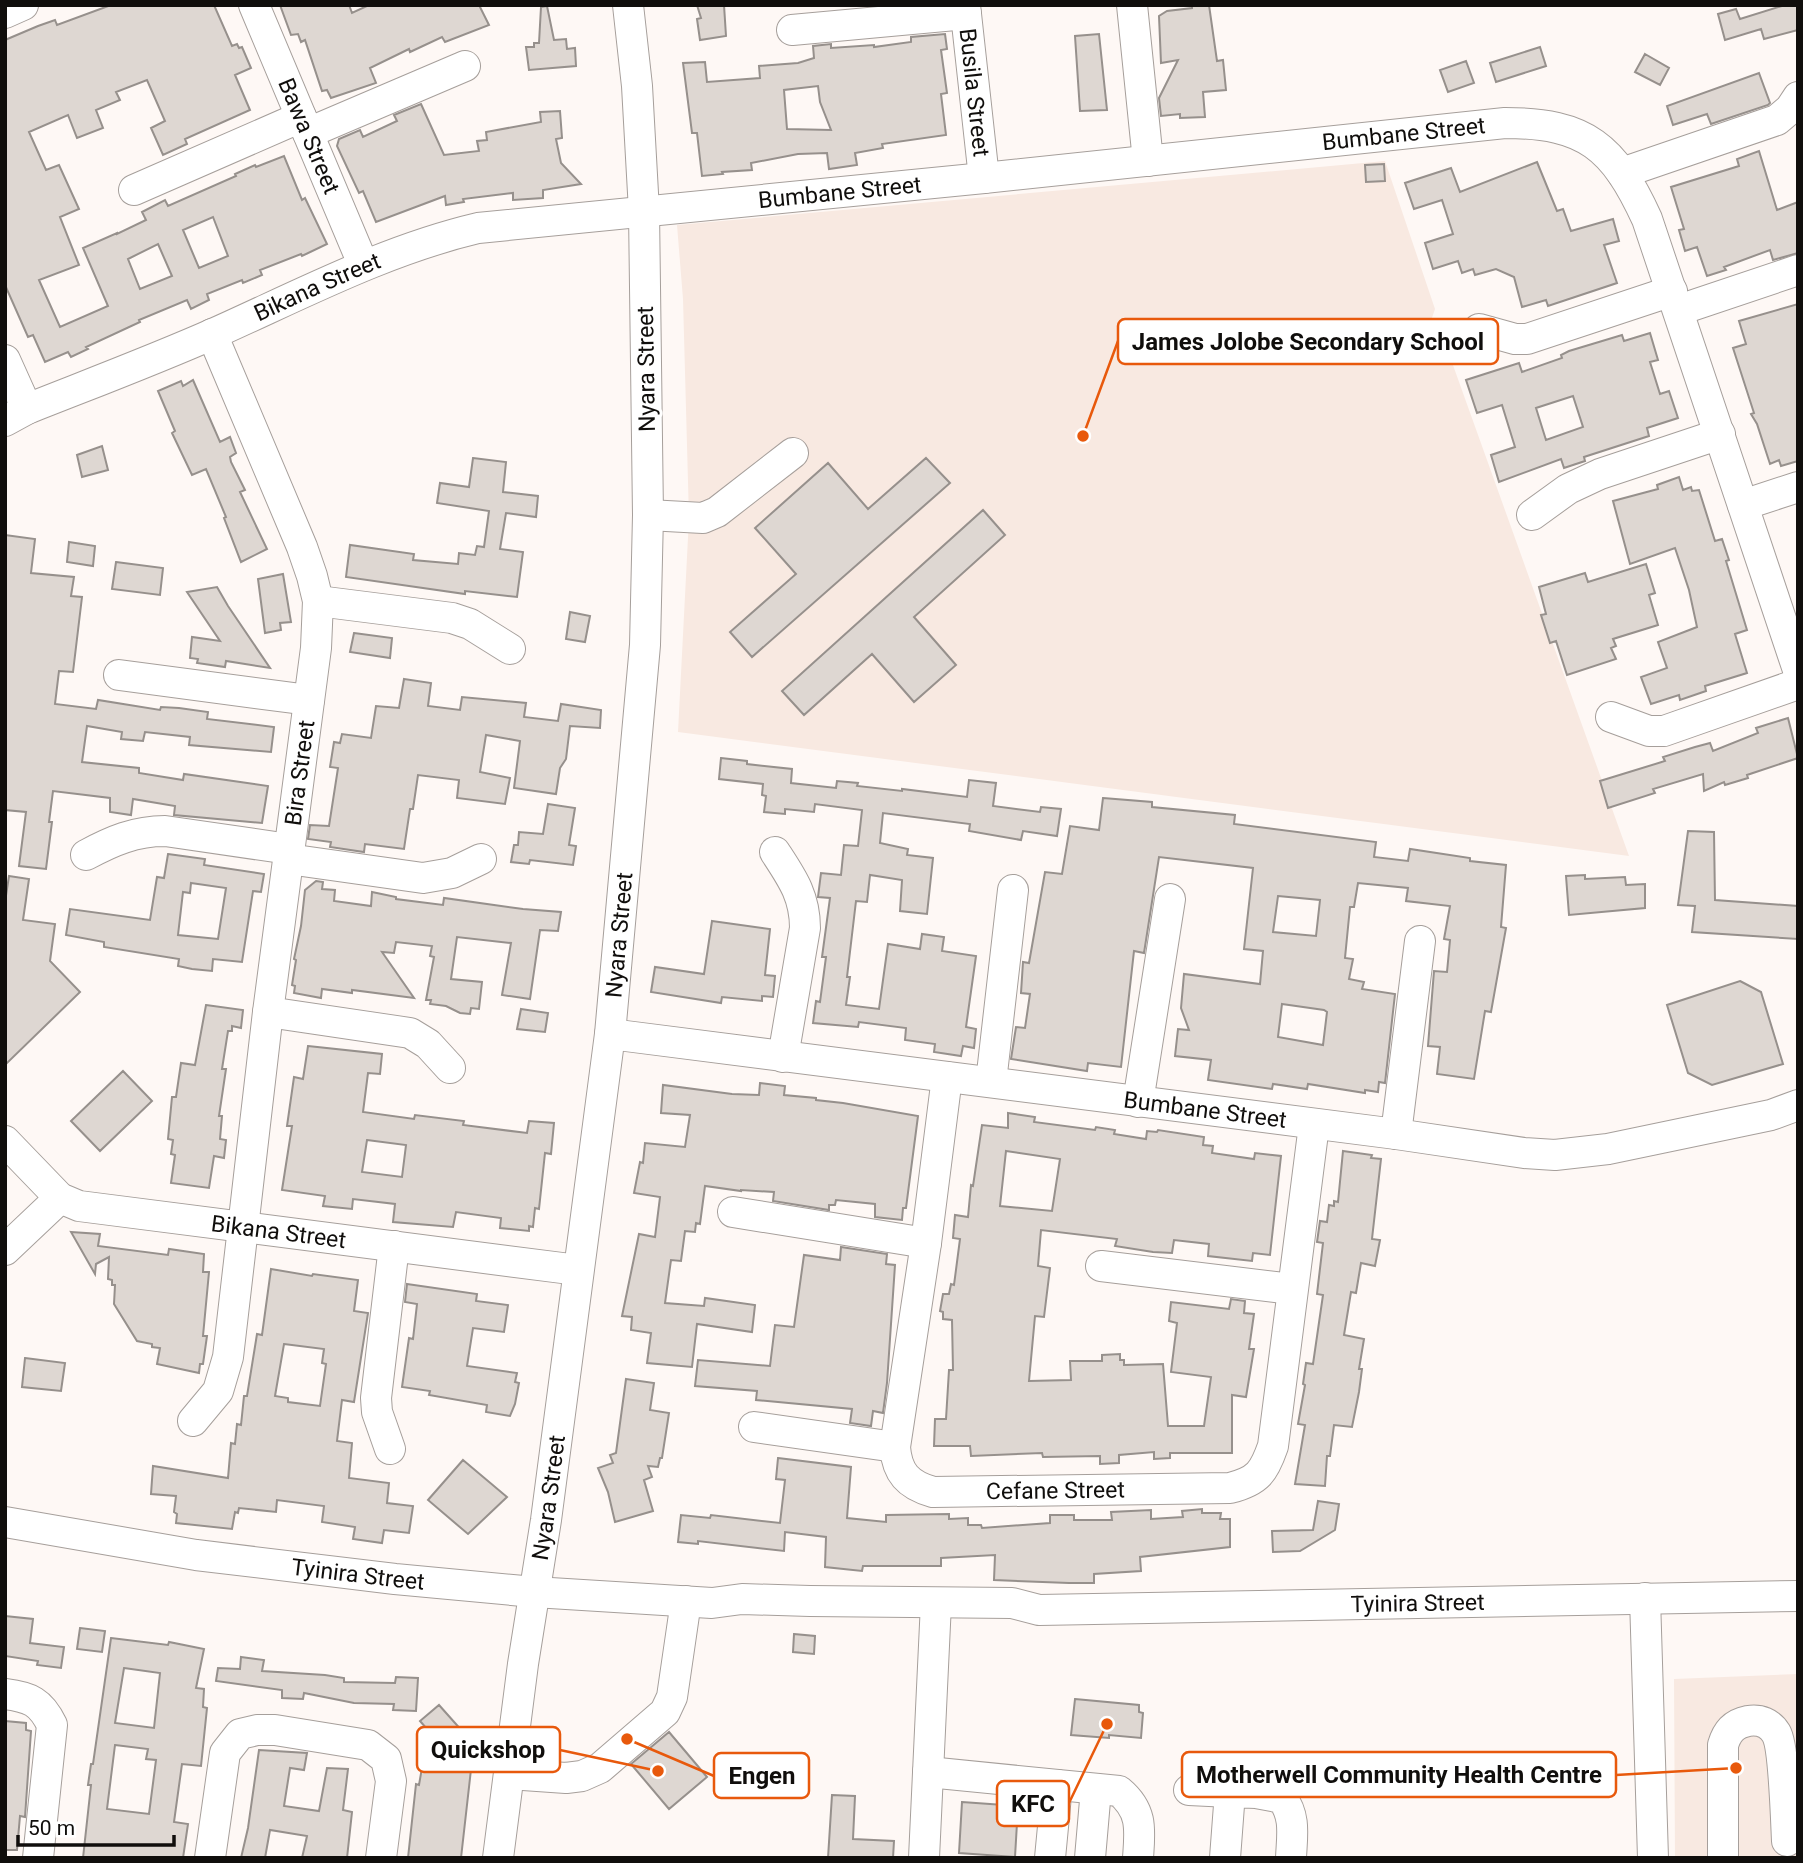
<svg xmlns="http://www.w3.org/2000/svg" width="1803" height="1863" viewBox="0 0 1803 1863" font-family="Roboto,sans-serif">
<rect width="100%" height="100%" fill="#fef8f5"/>
<!-- built -->
<path fill="#f8e9e1" d="M1385 161 1435 309 1425 338 1449 354 1629 856 678 732 689 518 683 299 677 225Z
M1798 1674V1858H1675L1674 1679Z"/>
<!-- building -->
<path fill="#ded7d2" stroke="#96908c" stroke-width="2" fill-rule="evenodd" d="M111 5H214L232 46 237 44 239 48 242 47 251 68 235 75 250 110 185 139 187 144 163 155 151 128 165 121 147 80 116 92 120 100 96 110 103 128 77 138 68 115 29 132 46 170 59 165 79 209 60 217 79 265 39 280 60 327 108 306 83 248 117 233V234L146 220 142 212 165 200 168 206 236 176 235 174 255 165 256 167 284 156 302 200 305 198 327 244 302 256 301 254 260 270 262 275 243 283 242 280 207 294 209 300 191 309 187 300 139 320 140 322 86 347 88 349 71 357 68 352 45 362 33 335 28 337 5 285V40L38 26 55 20 57 25ZM213 217 228 256 199 268 183 230ZM158 244 172 276 140 289 128 259Z
M280 5H349L352 13 369 5H479L489 25 445 42 442 37 410 52 409 49 370 68 376 83 331 98 327 90 322 91 305 40 301 42 298 34 291 35Z
M697 5H724L726 36 700 40 697 19 701 18Z
M1192 5H1209L1217 61 1223 60 1226 90 1203 92 1205 117 1180 118V114L1161 116 1159 98 1178 60 1161 63 1159 16 1167 11 1192 8Z
M1785 5H1798V30L1764 39 1761 29 1725 40 1718 14 1736 9 1740 19Z
M547 6 554 40 566 39 567 49 575 48 576 66 529 70 526 47H534V43H539L541 7Z
M945 34 947 49 941 50 947 93 941 94 946 135 882 144 883 148 855 153 857 165 829 169 827 153 798 154 751 163 752 170 722 172 723 174 702 176 697 133H692L683 63 705 62 707 82 760 78 759 66 798 63 814 58 813 46 831 44V48L874 45V47L911 42V37ZM818 86 820 102 831 130 787 129 784 90Z
M1099 34 1107 110 1080 111 1075 36Z
M1540 47 1546 66 1496 82 1490 63Z
M1645 54 1669 68 1660 85 1635 72Z
M1466 61 1474 83 1448 92 1440 70Z
M1759 73 1770 103 1768 105 1711 124 1707 114 1673 125 1667 106Z
M421 104 444 155 479 151 477 141 487 140 486 132 541 122 540 112 560 111 562 138 556 139 561 163 581 184 543 190V198L513 200V193L463 199 464 202 446 205 445 196 376 222 363 191 359 193 337 146 339 139 360 130 363 137 397 121 394 115Z
M1759 151 1777 210 1798 202V253L1773 260 1770 250 1724 267 1726 270 1707 276 1697 247 1685 251 1679 230 1684 229 1671 187 1739 166 1737 159Z
M1537 162 1557 211 1563 209 1571 231 1613 219 1619 241 1604 245 1617 283 1548 306 1546 300 1522 307 1514 277 1496 269 1475 275 1473 269 1462 273 1458 261 1433 269 1425 243 1453 234 1442 200 1414 209 1405 183 1451 168 1460 192Z
M1384 164 1385 181 1366 182 1365 165Z
M1798 304V461L1781 466 1779 460 1770 464 1757 424 1751 414 1754 413 1733 348 1746 344 1739 321Z
M1650 333 1658 360 1650 362 1660 394 1669 391 1678 418 1647 428 1649 436 1584 457 1585 461 1564 468 1561 459 1499 482 1491 455 1515 447 1502 405 1477 413 1466 380 1519 363 1522 372 1562 358 1561 355 1569 351 1622 335 1624 341ZM1573 396 1583 427 1546 440 1536 408Z
M193 380 220 442 230 437 236 453 230 457 231 462 245 490 240 492 267 549 241 562 224 518 226 517 206 469 192 475 172 433 175 431 158 391 181 381 183 386Z
M102 446 108 470 82 477 77 455Z
M473 458 506 462 503 492 538 496 536 517 506 513 500 549 523 552 517 597 465 591V594L346 577 350 545 414 554 413 560 458 564 459 553 475 555 477 546 484 547 489 511 437 503 440 483 469 487Z
M926 458 950 483 752 657 730 632 796 574 755 528 828 463 868 509Z
M1679 477 1683 490 1691 487 1692 491 1699 490 1715 541 1722 539 1729 560 1726 561 1747 630 1735 634 1747 673 1705 686 1706 691 1680 700 1679 695 1651 704 1641 677 1667 668 1658 642 1697 627 1689 590 1675 548 1630 564 1613 501 1658 489 1657 485Z
M983 510 1005 535 914 617 956 665 914 702 872 654 804 715 782 691Z
M5 535 35 539 31 573 74 577 71 596 82 597 73 672 59 671 55 704 96 709 98 700 160 710 161 707 179 708 208 712 207 719 274 727 271 752 189 745 190 737 145 732 143 741 121 739 122 732 87 726 82 762 139 768V773L183 780 184 774 268 786 262 823 174 815 175 806 133 799 131 815 110 812V798L53 791 49 822H52L46 869 19 866 26 812 5 810Z
M69 542 95 546 93 566 67 562Z
M116 562 163 568 160 595 112 589Z
M1646 564 1655 593 1649 595 1658 625 1613 639 1616 646 1611 648 1616 659 1567 675 1556 641 1550 643 1541 615 1546 614 1539 587 1585 573 1588 582Z
M283 574 291 622 280 623 281 630 265 633 258 579Z
M217 587 228 606 270 668 226 661 225 667 197 663 198 659 190 658 192 637 220 641 187 592Z
M570 612 590 616 585 642 566 639Z
M354 633 392 638 390 658 350 652Z
M404 679 431 683 428 706 460 710 462 697 526 703 524 717 558 721 561 704 601 710 600 728 570 726 566 759 560 768 556 794 514 788 520 741 486 735 480 772 510 778 505 804 457 798 459 780 418 775 413 809H410L404 849 365 844 364 852 330 847 331 842 308 839 310 825 329 826 338 768 330 767 334 742 340 743 342 734 371 738 376 706 399 708Z
M1788 718 1798 758 1747 775 1748 778 1725 785 1724 782 1704 791 1703 774 1653 789 1655 793 1608 808 1600 781 1665 761 1663 757 1695 747 1710 743 1713 751 1758 733 1756 728Z
M721 758 747 761V764L792 769 791 783 836 788 837 781 858 783 857 786 902 791V789L967 797 969 780 996 783 993 806 1040 812 1041 807 1061 809 1057 836 1023 831 1021 840 969 831 970 824 883 813 880 843 908 849 907 855 933 858 927 914 900 911 902 880 870 875 867 902 856 901 847 977H850L846 1005 879 1009 888 944 920 949 922 934 944 937 942 951 976 956 966 1027 976 1029 974 1048 963 1046 961 1056 934 1052 935 1044 905 1040 906 1028 859 1022 858 1027 813 1023 816 1001 820 1002 826 957H822L830 898 818 897 821 873 841 875 844 845 858 846 862 810 815 804 814 812 785 809V814L764 812 766 796 762 795 763 784 719 779Z
M1103 798 1152 802V807L1235 815 1234 824 1376 842 1374 857 1408 861 1410 849 1470 858V861L1506 865 1501 927 1506 928 1491 1012 1485 1011 1474 1079 1437 1074 1440 1047 1428 1046 1434 971 1447 972 1450 940 1444 939 1450 906 1406 901 1408 888 1358 883 1354 907H1350L1345 958 1353 959 1349 979 1364 982 1362 989 1395 994 1385 1083 1379 1082 1378 1092 1365 1090V1093L1308 1084 1307 1089 1273 1084 1272 1089 1208 1080 1211 1060 1175 1056 1178 1029 1189 1030 1181 1008 1184 974 1260 984 1263 951 1244 949 1253 868 1159 857 1144 953 1134 951 1121 1067 1088 1063 1087 1071 1011 1059 1016 1027 1025 1028 1030 994 1021 993 1023 962 1029 963 1045 872 1062 874 1070 826 1099 830ZM1278 896 1320 900 1316 936 1273 932ZM1282 1004 1324 1010 1327 1012 1323 1045 1278 1037Z
M548 804 575 808 569 845 576 846 573 865 530 860 529 864 511 862 514 845H518L519 832 543 834Z
M1688 831 1714 832 1715 900 1798 906V939L1692 932 1695 906 1678 905Z
M168 854 205 859 204 865 264 874 261 892 253 891 242 962 213 959 212 971 192 969 178 966 179 959 104 947V942L66 935 70 909 150 920 157 877 164 878ZM191 883 226 888 218 939 178 935 183 892 190 893Z
M1585 875V879L1625 877 1626 885 1645 884V908L1569 915 1566 876Z
M9 876 29 879 23 920 55 924 50 961 80 992 5 1065V902Z
M316 881 323 882 322 889 335 890 334 901 371 906 372 892 396 897V899L443 905 444 898 523 909 561 912 558 931 540 930 530 999 502 995 511 943 457 937 451 979 482 982 479 1009 471 1008 470 1014 460 1013 446 1006 430 1004 431 1000H426L434 957 430 956 432 946 396 942 394 953 382 952 414 998 352 990V993L322 989 321 998 294 993 295 986 292 985 296 960 294 959 301 926 305 890Z
M712 921 770 929 765 975 775 976 773 997 762 996V1001L722 997 721 1003 651 992 655 967 704 974Z
M1740 981 1761 992 1783 1064 1712 1085 1688 1073 1667 1005Z
M206 1005 243 1010 241 1028 232 1026V1031H228L222 1069H226L219 1116H222L220 1139 226 1140 224 1158 214 1156 209 1188 171 1183 175 1155 171 1154 173 1140 168 1139 172 1097H176L181 1063 195 1065Z
M521 1009 548 1013 545 1032 517 1029Z
M308 1046 382 1054 380 1074 368 1073 363 1112 414 1119 415 1115 464 1121 463 1125 527 1133 529 1121 554 1123 551 1154 545 1153 539 1209 535 1208 533 1227 529 1226V1231L500 1228 501 1218 456 1212 453 1227 393 1222 395 1204 353 1199 352 1209 323 1206 325 1196 282 1190 292 1126H287L294 1077 303 1079ZM367 1140 406 1145 402 1177 362 1172Z
M123 1071 152 1101 100 1151 71 1121Z
M760 1083 785 1086 784 1095 816 1098V1100L843 1103 918 1116 906 1208H903L902 1220 875 1217V1204L836 1200 835 1205H829V1210L773 1201 774 1192 741 1190V1191L705 1186 700 1224 696 1223 695 1232 685 1231 681 1261 671 1260 665 1303 704 1306 705 1298 755 1305 752 1332 697 1324 692 1367 647 1363 651 1333 631 1330 632 1317 622 1316 639 1234 655 1237 660 1197 634 1193 640 1162 643 1163 645 1143 685 1147 690 1115 661 1113 663 1085 732 1094 759 1095Z
M1008 1113 1035 1117 1034 1122 1095 1130 1096 1127 1115 1130 1114 1134 1146 1139 1147 1131 1157 1132 1158 1130 1204 1137 1203 1145 1213 1146 1212 1153 1254 1159 1255 1153 1281 1156 1270 1255 1253 1253 1252 1261 1208 1256 1209 1244 1174 1240 1172 1253 1153 1252 1115 1246 1117 1239 1041 1230 1038 1266 1050 1268 1044 1317 1035 1316 1029 1381 1071 1380 1070 1361H1102V1355L1120 1354V1360H1124V1365L1163 1364 1168 1426H1204L1211 1377 1171 1372 1177 1323 1169 1321 1171 1302 1229 1309 1231 1299 1245 1301 1244 1313 1254 1314 1249 1349H1254L1246 1397 1232 1395V1453H1170V1458L1154 1459V1452L1119 1455V1463L1100 1464V1456L1043 1457 1042 1453 971 1456 970 1446H934L935 1419H946L949 1370H953L952 1320 943 1319V1312L940 1311 943 1294H949L951 1284 954 1285 960 1239 953 1238 955 1215 968 1217 971 1185 973 1186 982 1125 1008 1128ZM1006 1151 1060 1159 1052 1211 1000 1206Z
M1343 1151 1372 1155 1371 1158 1381 1159 1372 1239 1380 1240 1375 1266 1361 1263 1356 1293 1351 1292 1344 1335 1364 1339 1359 1369H1362L1359 1392 1352 1427 1334 1425 1330 1456H1327L1325 1486 1295 1484 1305 1425 1298 1424 1305 1385 1303 1384 1306 1363 1313 1364 1323 1295 1317 1294 1323 1243 1317 1242 1320 1221 1327 1222 1329 1205 1334 1206V1201L1338 1202Z
M71 1232 100 1234 98 1246 168 1255 169 1249 204 1254 203 1272H209L203 1336H207L203 1364H200L199 1373 157 1364 160 1348 152 1347V1344L137 1341 114 1304 115 1285H112V1280L108 1279 109 1257 96 1264 95 1274Z
M841 1247 887 1254 886 1264 895 1265 887 1383 883 1413 873 1411 871 1426 850 1423 852 1409 756 1400 757 1391 695 1386 698 1360 770 1366 775 1325 794 1327 804 1255 840 1260Z
M271 1269 312 1276 313 1274 358 1280 354 1311 368 1313 354 1402 342 1400 337 1441 352 1443 349 1478 389 1483 387 1503 413 1506 409 1533 384 1530 382 1543 353 1539 355 1527 322 1522 324 1506 277 1500 276 1512 239 1508 238 1513 235 1512 232 1529 176 1523 177 1514 174 1512 176 1496 151 1494 153 1466 228 1478 231 1443 235 1444 237 1424 241 1425 244 1396H247L257 1334 262 1335ZM284 1344 324 1349 322 1363 326 1364 320 1406 288 1402V1398L275 1396Z
M407 1284 477 1294 476 1301 508 1305 504 1332 473 1328 467 1366 517 1373 515 1382 519 1383 515 1404 510 1416 486 1412 487 1405 429 1395 430 1391 402 1387 409 1338 413 1339 417 1304 405 1302Z
M25 1358 65 1363 61 1391 22 1387Z
M626 1379 654 1383 650 1410 669 1413 662 1458H660L658 1467 648 1466 652 1477 644 1480 653 1511 615 1522 608 1492 598 1468 613 1463 610 1455 616 1453Z
M778 1458 851 1467 847 1518 886 1522V1515L949 1514V1519L968 1518V1525H981L982 1528 1050 1523V1515H1074V1520H1112L1111 1512 1151 1510V1519L1183 1517 1182 1511 1202 1509V1513H1221L1220 1519H1230V1547L1140 1557 1141 1571 1094 1574V1583H1069L994 1580 995 1555 941 1558V1566H863L862 1571 825 1567 826 1537 785 1532 784 1551 698 1541V1544L678 1542 681 1515 710 1518 711 1515 780 1523 785 1480 776 1479Z
M463 1460 507 1497 468 1534 428 1500Z
M1318 1501 1339 1504 1335 1530 1300 1551 1273 1552 1272 1531 1313 1530Z
M5 1616 33 1619 30 1643 64 1647 61 1668 37 1665 38 1661 5 1656Z
M80 1628 105 1631 102 1652 77 1649Z
M794 1634 815 1636 814 1654 793 1652Z
M111 1638 168 1645 169 1642 204 1649 196 1688 204 1689 203 1707 207 1708 201 1766 182 1764 174 1822 188 1824 183 1858H83L91 1785H88L91 1764H93ZM124 1668 160 1673 154 1728 115 1723ZM115 1745 148 1749 146 1759 156 1760 149 1814 107 1809Z
M241 1657 264 1660 262 1671 325 1675 344 1678V1682L395 1683 396 1677 418 1678 416 1711 393 1710 394 1704 354 1703 304 1693 303 1699 282 1698V1690L216 1681 218 1668 240 1669Z
M1075 1699 1139 1705V1712L1143 1713 1141 1738 1109 1735V1738L1071 1735Z
M439 1705 463 1732 475 1734 461 1858H408L416 1784 419 1785 424 1756 454 1760 420 1721Z
M5 1721 26 1723V1730L31 1731 25 1817 20 1816 17 1850H5Z
M669 1732 707 1777 669 1809 631 1764Z
M259 1750 307 1753 304 1770 290 1768 284 1806 319 1811 327 1768 348 1769 343 1810 352 1812 347 1858H302L307 1836 270 1830 265 1858H241L248 1828Z
M832 1795 855 1796 853 1839 894 1841 893 1858H828Z
M962 1802 1018 1806 1015 1857 959 1853Z"/>
<g fill="none" stroke-linecap="round" stroke-linejoin="round">
<!-- minor casing -->
<g stroke="#a69f9b" stroke-width="32">
<g id="minor">
<path id="s1" d="M254 5 363 264"/>
<path id="s2" d="M965 5 984 178"/>
<path d="M1132 5 1148 161"/>
<path d="M5 13 23 5"/>
<path d="M792 30 966 14"/>
<path d="M308 133 465 66"/>
<path d="M1622 173 1777 120 1790 109 1798 97"/>
<path d="M134 190 301 117"/>
<path d="M1679 310 1798 270"/>
<path d="M1479 329 1515 339H1527L1672 291"/>
<path d="M5 360 27 409"/>
<path id="s3" d="M5 421 27 409C90 384 154 360 215 333 302 294 385 250 478 228L984 178 1505 123C1586 123 1614 147 1647 219L1798 670"/>
<path d="M1743 505 1798 487"/>
<path d="M648 515 703 518 717 512 793 453"/>
<path d="M1532 515 1568 489 1600 474 1720 434"/>
<path d="M318 601 452 618 470 624 510 649"/>
<path d="M119 675 309 700"/>
<path d="M1611 717 1649 731H1664L1798 684"/>
<path d="M775 852C792 878 805 896 805 928L783 1057"/>
<path d="M86 855C112 841 135 831 165 831L289 849"/>
<path d="M288 859 423 878 452 873 481 859"/>
<path d="M268 1012 410 1033 428 1044 450 1068"/>
<path id="s4" d="M610 1034 1396 1134 1524 1153 1555 1155 1608 1149 1771 1115 1798 1105"/>
<path id="s5" d="M947 1077 926 1243 895 1447C897 1473 908 1485 933 1492L1230 1488C1258 1481 1264 1472 1273 1446L1314 1125"/>
<path d="M991 1082 1013 890"/>
<path d="M1138 1102 1170 899"/>
<path d="M1396 1134 1420 941"/>
<path id="s6" d="M5 1141 60 1198 79 1206 578 1270"/>
<path d="M733 1212 926 1243"/>
<path d="M5 1250 60 1198"/>
<path d="M1101 1266 1292 1289"/>
<path id="s7" d="M193 1421 218 1391 228 1357 268 1012 316 648 318 601 312 576 302 547 212 334"/>
<path d="M754 1427 895 1447"/>
<path d="M390 1449 377 1412 376 1398 394 1246"/>
<path id="s8" d="M5 1522 196 1555 395 1579 534 1592 712 1603 742 1599 810 1601 1012 1603 1039 1610 1798 1596"/>
<path d="M1645 1598 1653 1858"/>
<path d="M5 1694C30 1697 41 1702 52 1725L38 1858"/>
<path d="M928 1772 1119 1791C1143 1811 1140 1830 1138 1858"/>
<path d="M509 1774 566 1778 582 1776 600 1768 665 1712 672 1697 686 1601"/>
<path d="M1189 1790 1230 1792"/>
<path d="M210 1858 225 1753 240 1734 257 1730H275L368 1745 386 1759 391 1781 381 1858"/>
<path id="s9" d="M498 1858 523 1664 546 1520 610 1034 645 645 648 515 644 211 637 86 628 5"/>
<path d="M924 1858 936 1603"/>
<path d="M1050 1858 1057 1785"/>
<path d="M1090 1858 1096 1789"/>
<path d="M1225 1858 1230 1792 1256 1793 1282 1798C1296 1817 1292 1835 1291 1858"/>
<path d="M1723 1858V1745C1727 1732 1733 1724 1748 1721 1760 1719 1770 1723 1776 1733 1784 1746 1786 1821 1787 1841"/>
</g>
</g>
<!-- minor -->
<use href="#minor" stroke="#fff" stroke-width="30"/>
</g>
<g text-anchor="middle" stroke-width="6" stroke-linejoin="round" paint-order="stroke">
<!-- street labels -->
<g font-size="23" fill="#100e0c" stroke="#fff">
<text dy="8" stroke="none"><textPath href="#s2" startOffset="88">Busila Street</textPath></text>
<text dy="8" stroke="none"><textPath href="#s3" startOffset="1442">Bumbane Street</textPath></text>
<text dy="8" stroke="none"><textPath href="#s1" startOffset="142">Bawa Street</textPath></text>
<text dy="8" stroke="none"><textPath href="#s3" startOffset="875">Bumbane Street</textPath></text>
<text dy="8" stroke="none"><textPath href="#s3" startOffset="340">Bikana Street</textPath></text>
<text transform="translate(646 369) rotate(-91)" y="8">Nyara Street</text>
<text dy="8" stroke="none"><textPath href="#s7" startOffset="663">Bira Street</textPath></text>
<text dy="8" stroke="none"><textPath href="#s9" startOffset="931">Nyara Street</textPath></text>
<text dy="8" stroke="none"><textPath href="#s4" startOffset="600">Bumbane Street</textPath></text>
<text dy="8" stroke="none"><textPath href="#s6" startOffset="301">Bikana Street</textPath></text>
<text dy="8" stroke="none"><textPath href="#s5" startOffset="560">Cefane Street</textPath></text>
<text dy="8" stroke="none"><textPath href="#s9" startOffset="364">Nyara Street</textPath></text>
<text dy="8" stroke="none"><textPath href="#s8" startOffset="357">Tyinira Street</textPath></text>
<text dy="8" stroke="none"><textPath href="#s8" startOffset="1419">Tyinira Street</textPath></text>
</g>
</g>
<!-- callouts -->
<path fill="none" stroke="#e8590c" stroke-width="2.5" d="M1083 436L1118 341M658 1771L560 1750M1736 1768L1616 1775M627 1739L714 1776M1107 1724L1069 1803"/>
<g fill="#e8590c" stroke="#fff" stroke-width="2.5">
<circle cx="1083" cy="436" r="7"/>
<circle cx="658" cy="1771" r="7"/>
<circle cx="1736" cy="1768" r="7"/>
<circle cx="627" cy="1739" r="7"/>
<circle cx="1107" cy="1724" r="7"/>
</g>
<g fill="#fff" stroke="#e8590c" stroke-width="2.5">
<rect x="1118" y="319" width="380" height="45" rx="7"/>
<rect x="417" y="1727" width="143" height="45" rx="7"/>
<rect x="1182" y="1752" width="434" height="45" rx="7"/>
<rect x="714" y="1753" width="95" height="45" rx="7"/>
<rect x="997" y="1781" width="72" height="45" rx="7"/>
</g>
<g font-size="24" text-anchor="middle" font-weight="bold" fill="#100e0c">
<text x="1308" y="350">James Jolobe Secondary School</text>
<text x="488" y="1758">Quickshop</text>
<text x="1399" y="1783">Motherwell Community Health Centre</text>
<text x="762" y="1784">Engen</text>
<text x="1033" y="1812">KFC</text>
</g>
<!-- border -->
<rect width="1803" height="1863" fill="none" stroke="#100e0c" stroke-width="14"/>
<!-- scale -->
<path d="M18 1835v10h156v-10" fill="none" stroke="#100e0c" stroke-width="3.5"/>
<text x="28" y="1835" font-size="21" fill="#100e0c" stroke="#ffffff" stroke-width="5" paint-order="stroke">50 m</text>
</svg>
